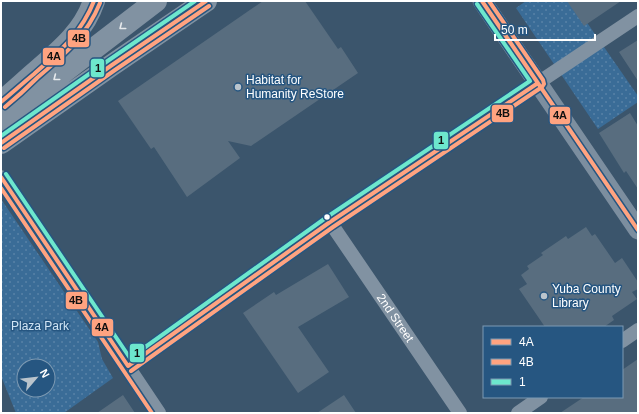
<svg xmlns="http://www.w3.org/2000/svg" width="639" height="414" viewBox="0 0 639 414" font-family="Helvetica,sans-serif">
<defs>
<pattern id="park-dots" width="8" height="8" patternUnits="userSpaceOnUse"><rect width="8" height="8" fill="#3a6c97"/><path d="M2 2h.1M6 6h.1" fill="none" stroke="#5882a7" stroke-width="1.8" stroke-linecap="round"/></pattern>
</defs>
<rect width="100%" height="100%" fill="#3b556c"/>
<!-- park -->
<path fill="url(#park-dots)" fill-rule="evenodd" d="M526 1H572L638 96V102L598 129 516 8Z
M1 199 98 342 102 359 113 378 64 413H16L1 376ZM24 366H48V390H24Z"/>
<!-- building -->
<path fill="#586d7f" d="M263 1H305L338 49 341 47 358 73 251 146 228 141 240 158 187 197 154 147 151 149 118 101Z
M567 1H621L584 26Z
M638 40V81L619 52Z
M630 113 638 126V189L626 171 624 173 599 133Z
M586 227 592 236 595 234 615 263 622 258 638 282V289L632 292 637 299 612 316 614 320 604 327H545L519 289 527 284 521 275 529 269 527 266 543 255 541 253 566 236 568 239Z
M328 264 349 297 298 327 329 372 298 393 243 313 274 292 276 295Z
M638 359V413H560L584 397H622V370Z
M123 395 135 413H97Z
M344 395 356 413H317Z"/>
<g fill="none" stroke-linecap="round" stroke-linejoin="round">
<!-- street -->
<g stroke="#8192a2" stroke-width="14">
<path d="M1 177 159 413"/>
<path id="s1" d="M330 222 460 413"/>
<path d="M622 341 638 330"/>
<path d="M128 366 330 222 638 16"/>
<path d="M518 413 541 397"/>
</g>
<!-- secondary -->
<path stroke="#7c8e9f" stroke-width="19" d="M482 1 638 230"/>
<!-- highway -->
<path stroke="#8192a2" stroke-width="22" d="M1 102C14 92 26 80 38 70 61 50 84 31 94 1
M1 120 156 1
M1 143 112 65 206 1"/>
<!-- bus-1 casing -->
<g stroke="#265681" stroke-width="7">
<path id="bus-1" d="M482 1 638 230
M1 102C12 93 23 83 34 74 60 51 81 34 94 1
M1 143 112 65 206 1
M1 177 128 366 330 222 538 83"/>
</g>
<!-- bus-2 casing -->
<g stroke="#265681" stroke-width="7">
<path id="bus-2" d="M5 107C16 98 27 88 37 78 64 55 86 37 100 3
M4 148 115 70 209 6
M1 188 152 413
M131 371 333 227 542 87 544 84 543 80 489 1"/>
</g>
<!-- bus-3 casing -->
<g stroke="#265681" stroke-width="7">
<path id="bus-3" d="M1 136 109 60 195 1
M6 174 130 358 327 217 530 81 477 4"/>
</g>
<!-- bus-1 -->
<use href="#bus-1" stroke="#ffa380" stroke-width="4"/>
<!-- bus-2 -->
<use href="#bus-2" stroke="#ffa380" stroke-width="4"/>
<!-- bus-3 -->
<use href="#bus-3" stroke="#6de7cd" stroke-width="4"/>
</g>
<!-- one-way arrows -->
<defs><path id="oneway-chevron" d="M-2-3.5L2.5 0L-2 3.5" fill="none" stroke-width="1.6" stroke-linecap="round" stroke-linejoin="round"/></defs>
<g stroke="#e6e9ec">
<use href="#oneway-chevron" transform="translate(122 27) rotate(142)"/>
<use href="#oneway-chevron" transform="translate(56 78) rotate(142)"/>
</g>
<!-- markers -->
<g fill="#bac4cc" stroke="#265681" stroke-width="1.5">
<circle cx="238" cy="87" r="4"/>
<circle cx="544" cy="296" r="4"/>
</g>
<circle fill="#fff" stroke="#265681" stroke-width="1.5" cx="327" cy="217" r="3.5"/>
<g text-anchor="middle" stroke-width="3" stroke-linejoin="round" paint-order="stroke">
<!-- poi labels -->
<g font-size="12" fill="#fff" stroke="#265681" text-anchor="start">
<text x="246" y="84">Habitat for<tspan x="246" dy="14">Humanity ReStore</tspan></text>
<text x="552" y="293">Yuba County<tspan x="552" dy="14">Library</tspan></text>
</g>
<!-- street labels -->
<g font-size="12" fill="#fff" stroke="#265681">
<text dy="4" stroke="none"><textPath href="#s1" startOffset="116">2nd Street</textPath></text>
</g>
<!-- park labels -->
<g font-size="12" fill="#d1e5f5" stroke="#265681">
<text x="40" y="330">Plaza Park</text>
</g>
</g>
<g stroke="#265681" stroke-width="1.5">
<rect x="67" y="29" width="23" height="19" rx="4" fill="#ffa380"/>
<rect x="42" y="47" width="23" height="19" rx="4" fill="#ffa380"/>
<rect x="90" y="58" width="15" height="20" rx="4" fill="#6de7cd"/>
<rect x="491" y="104" width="23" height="19" rx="4" fill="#ffa380"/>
<rect x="549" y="106" width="22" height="19" rx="4" fill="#ffa380"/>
<rect x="433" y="131" width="16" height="19" rx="4" fill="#6de7cd"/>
<rect x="65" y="291" width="23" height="19" rx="4" fill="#ffa380"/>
<rect x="91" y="318" width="23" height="19" rx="4" fill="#ffa380"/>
<rect x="129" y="343" width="16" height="20" rx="4" fill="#6de7cd"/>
</g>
<g font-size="11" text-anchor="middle" font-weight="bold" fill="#111">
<text x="79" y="42">4B</text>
<text x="54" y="60">4A</text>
<text x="98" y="72">1</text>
<text x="503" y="117">4B</text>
<text x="560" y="119">4A</text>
<text x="441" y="144">1</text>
<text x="76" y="304">4B</text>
<text x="102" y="331">4A</text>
<text x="137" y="357">1</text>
</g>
<!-- border -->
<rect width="639" height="414" fill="none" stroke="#ffffff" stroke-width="4"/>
<!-- legend -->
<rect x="483" y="326" width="140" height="72" fill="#265681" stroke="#7d9ab3"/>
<rect x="491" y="339" width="20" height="6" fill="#ffa380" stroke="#7d9ab3"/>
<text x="519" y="346" font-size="12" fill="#ffffff">4A</text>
<rect x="491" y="359" width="20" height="6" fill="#ffa380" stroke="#7d9ab3"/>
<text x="519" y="366" font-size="12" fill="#ffffff">4B</text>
<rect x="491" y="379" width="20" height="6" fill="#6de7cd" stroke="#7d9ab3"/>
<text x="519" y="386" font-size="12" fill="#ffffff">1</text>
<!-- north arrow -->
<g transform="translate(36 378) rotate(62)"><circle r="19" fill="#265681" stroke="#7d9ab3"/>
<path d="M0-3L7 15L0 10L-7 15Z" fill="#bac4cc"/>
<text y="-6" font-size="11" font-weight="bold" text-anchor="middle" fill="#ffffff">N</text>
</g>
<!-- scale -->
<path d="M495 34v6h100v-6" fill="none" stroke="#ffffff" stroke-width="2"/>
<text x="501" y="34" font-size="12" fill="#ffffff" stroke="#265681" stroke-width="3" paint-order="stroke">50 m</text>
</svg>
